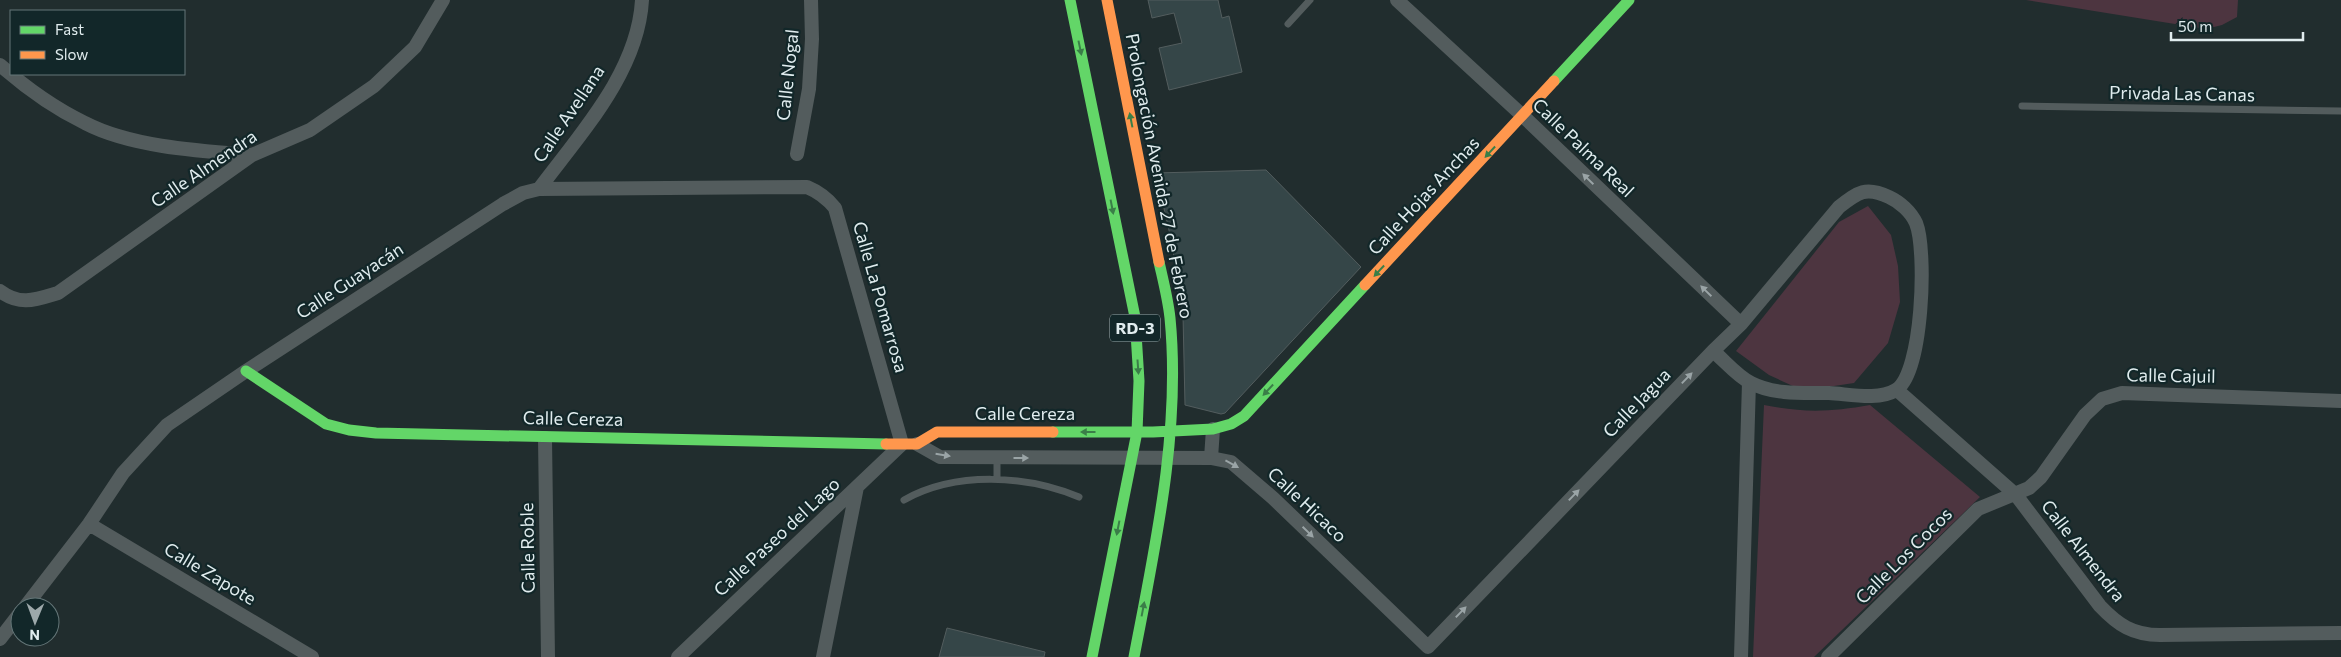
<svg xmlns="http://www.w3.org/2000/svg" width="2341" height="657" viewBox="0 0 2341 657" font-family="Commissioner,sans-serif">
<rect width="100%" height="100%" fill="#212d2e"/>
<!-- green -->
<path fill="#4d3540" d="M2026 0H2238L2237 17 2222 25 2206 29Z
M1868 206 1891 235 1898 266 1900 302 1888 343 1854 383 1834 386 1795 387 1769 375 1736 351 1839 222Z
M1764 405C1803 413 1831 412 1870 405L1980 497 1814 657H1753Z"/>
<!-- building -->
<path fill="#354648" stroke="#535d5e" d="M1148 0H1218L1222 18 1229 16 1242 72 1169 90 1159 48 1182 43 1174 13 1152 18Z
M1266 170 1361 267 1225 413 1221 414 1185 405 1183 315 1176 281 1173 248 1156 173Z
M947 628 1045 652 1044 657H939Z"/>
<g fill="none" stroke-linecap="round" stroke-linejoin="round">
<!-- lane -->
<path stroke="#535c5d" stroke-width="7" d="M1288 24 1310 0
M2022 106 2341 111
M997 479V457
M904 500C956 471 1026 475 1079 497"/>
<!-- street -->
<path stroke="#535c5d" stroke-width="14" d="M1397 0 1523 116 1741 324
M0 65C25 87 54 108 85 123 131 147 200 151 252 155
M797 154 809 89 812 39 811 0
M539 189C580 134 638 72 642 0
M0 291C20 306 35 300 58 293L252 155 310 130 374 86 415 47 443 0
M1897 390 2016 495 2100 606C2118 625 2133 635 2160 635L2341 633
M545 438 548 657
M917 444 940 457 1211 458 1231 462 1273 498 1428 647
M1211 458 1213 429
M89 524 312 657
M25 607 89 524 123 473 167 425 246 371 503 204 523 193 539 189 807 187C819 192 827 198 835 208L902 444 678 657
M0 639 20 613
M1428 647 1713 351 1741 324 1839 207C1858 192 1866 186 1889 197 1900 202 1911 212 1916 223 1927 250 1923 373 1896 390 1878 401 1849 394 1829 393 1804 393 1774 395 1751 383 1737 376 1725 361 1713 351
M823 657 857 487
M1741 657 1749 382
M1828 657 1978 509 2029 488 2041 477 2085 415 2102 399 2122 393 2341 401"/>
<!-- fast -->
<path stroke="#63d668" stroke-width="11" d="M1070 0 1135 317 1139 381 1137 432 1092 657
M1554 81 1629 0
M246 371 326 424 349 430 376 433 886 444
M1053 432H1153L1213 429 1231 424 1244 416 1365 285
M1134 657C1155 547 1181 431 1170 318 1168 299 1163 280 1159 262"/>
<!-- slow -->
<path stroke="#ff974d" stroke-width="11" d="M1107 0 1159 262
M1365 285 1554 81
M886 444H917L937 432H1053"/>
</g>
<!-- one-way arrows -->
<defs><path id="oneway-solid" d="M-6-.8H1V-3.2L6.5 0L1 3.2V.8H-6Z" transform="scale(1.25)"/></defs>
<g fill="#3a7e48">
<use href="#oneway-solid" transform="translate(1080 48) rotate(78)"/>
<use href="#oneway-solid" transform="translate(1131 120) rotate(-101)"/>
<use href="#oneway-solid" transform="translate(1490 152) rotate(133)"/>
<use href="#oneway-solid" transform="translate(1112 207) rotate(79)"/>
<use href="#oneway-solid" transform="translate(1379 271) rotate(133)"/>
<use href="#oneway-solid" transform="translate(1138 367) rotate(86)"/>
<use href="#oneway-solid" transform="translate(1268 390) rotate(133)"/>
<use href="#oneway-solid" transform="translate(1088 432) rotate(180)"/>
<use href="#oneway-solid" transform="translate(1118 528) rotate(101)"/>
<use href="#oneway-solid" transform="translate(1143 609) rotate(-79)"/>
</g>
<g fill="#9aa4a6">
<use href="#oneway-solid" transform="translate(1588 179) rotate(-136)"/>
<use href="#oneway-solid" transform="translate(1706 291) rotate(-136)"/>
<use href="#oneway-solid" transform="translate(1687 378) rotate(-46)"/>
<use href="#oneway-solid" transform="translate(943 455) rotate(9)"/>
<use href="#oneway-solid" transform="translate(1021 458)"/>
<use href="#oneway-solid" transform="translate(1232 464) rotate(29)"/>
<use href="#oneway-solid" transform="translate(1574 495) rotate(-46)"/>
<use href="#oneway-solid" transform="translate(1308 532) rotate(44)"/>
<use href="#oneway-solid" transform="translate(1461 612) rotate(-46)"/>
</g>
<g text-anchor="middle" stroke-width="4.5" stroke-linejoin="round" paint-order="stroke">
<!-- shield labels -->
<rect fill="#122729" stroke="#a2b1b3" stroke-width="1" x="1110" y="314.5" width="50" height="27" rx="4"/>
<g font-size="16" font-weight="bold" fill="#e0ecee">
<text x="1135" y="334">RD-3</text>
</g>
<!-- street labels -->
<g font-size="18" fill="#e0ecee" stroke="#122729">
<text transform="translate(788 75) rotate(-84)" y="6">Calle Nogal</text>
<text transform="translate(2182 94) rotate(1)" y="6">Privada Las Canas</text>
<text transform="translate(569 114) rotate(-56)" y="6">Calle Avellana</text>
<text transform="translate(1583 148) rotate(44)" y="6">Calle Palma Real</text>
<text transform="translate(204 169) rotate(-34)" y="6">Calle Almendra</text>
<text transform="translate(1159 176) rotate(79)" y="6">Prolongación Avenida 27 de Febrero</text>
<text transform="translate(1424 196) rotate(-47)" y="6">Calle Hojas Anchas</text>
<text transform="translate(350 281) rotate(-33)" y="6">Calle Guayacán</text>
<text transform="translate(880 297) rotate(74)" y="6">Calle La Pomarrosa</text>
<text transform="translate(2171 376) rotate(1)" y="6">Calle Cajuil</text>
<text transform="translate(1637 403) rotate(-46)" y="6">Calle Jagua</text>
<text x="1025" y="420">Calle Cereza</text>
<text transform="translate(573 419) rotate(1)" y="6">Calle Cereza</text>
<text transform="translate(1307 505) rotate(43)" y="6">Calle Hicaco</text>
<text transform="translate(777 537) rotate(-43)" y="6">Calle Paseo del Lago</text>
<text transform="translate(528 548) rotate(-91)" y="6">Calle Roble</text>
<text transform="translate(2083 551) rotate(52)" y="6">Calle Almendra</text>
<text transform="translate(1904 556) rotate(-45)" y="6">Calle Los Cocos</text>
<text transform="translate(210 574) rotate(31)" y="6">Calle Zapote</text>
</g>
</g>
<!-- legend -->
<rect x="10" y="10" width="175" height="65" fill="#122729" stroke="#647678"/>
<rect x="20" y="26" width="25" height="8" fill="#63d668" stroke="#647678"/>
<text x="55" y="35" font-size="15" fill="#e0ecee">Fast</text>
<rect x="20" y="51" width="25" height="8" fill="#ff974d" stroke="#647678"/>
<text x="55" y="60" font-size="15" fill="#e0ecee">Slow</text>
<!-- north arrow -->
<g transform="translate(35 622) rotate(181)"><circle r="24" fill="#122729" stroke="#647678"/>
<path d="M0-4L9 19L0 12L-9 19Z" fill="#9da9ab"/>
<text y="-8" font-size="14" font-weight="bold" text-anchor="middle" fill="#e0ecee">N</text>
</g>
<!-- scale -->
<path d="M2171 32v8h132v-8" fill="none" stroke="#e0ecee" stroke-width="2.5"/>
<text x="2178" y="32" font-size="15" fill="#e0ecee" stroke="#122729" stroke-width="4" paint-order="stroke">50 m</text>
</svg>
